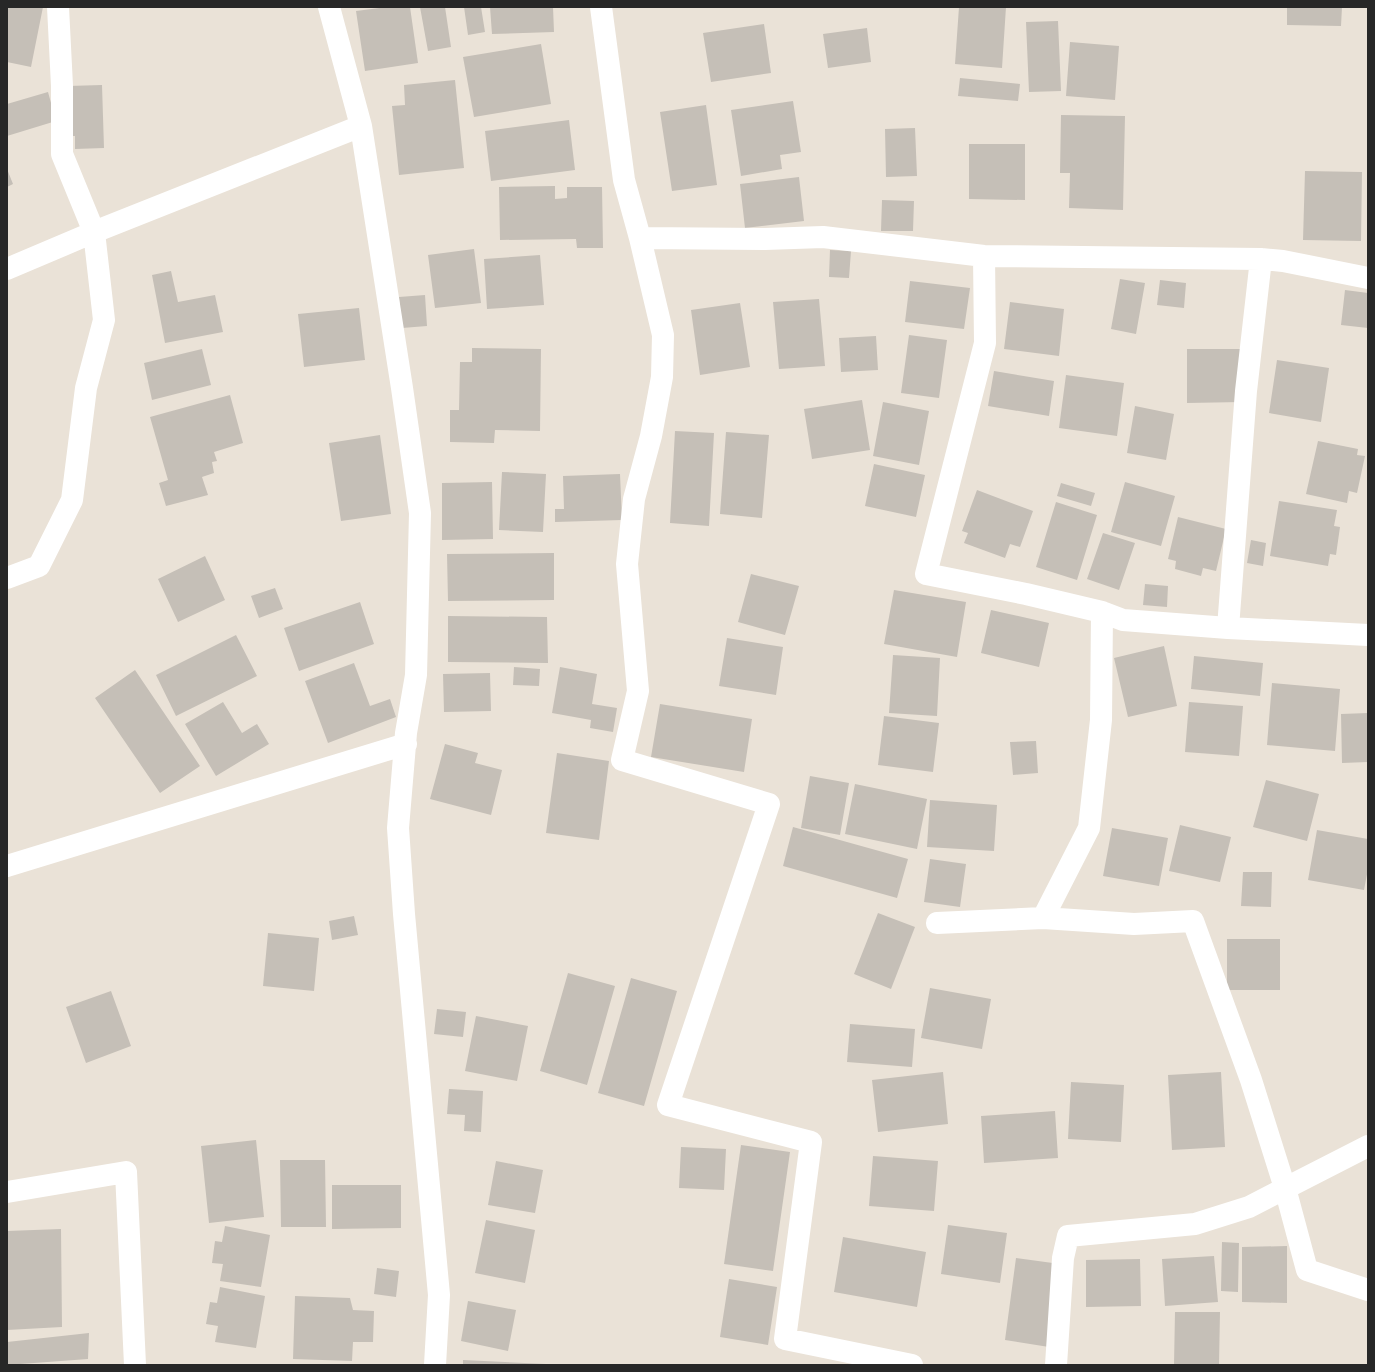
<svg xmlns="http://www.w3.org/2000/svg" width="1375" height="1372" viewBox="0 0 1375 1372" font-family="'Public Sans',sans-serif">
<rect width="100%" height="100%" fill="#eae2d7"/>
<!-- building -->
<path fill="#c5bfb7" d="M7 7H43L31 67 7 62Z
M387 7H410L418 63 365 71 356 11Z
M420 7H445L451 47 428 51Z
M464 7H481L485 32 468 35Z
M490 7H553L554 32 492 34Z
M959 7H1006L1002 68 955 64Z
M1287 7H1342L1341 26 1287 25Z
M1058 21 1061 91 1029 92 1026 22Z
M764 24 771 73 711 82 703 33Z
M867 28 871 62 828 68 823 34Z
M1070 42 1119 46 1115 100 1066 96Z
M541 44 551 104 474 117 463 57Z
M960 78 1020 84 1018 101 958 96Z
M455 80 464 168 399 175 392 106 405 105 404 85Z
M102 85 104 148 75 149V136H69L68 86Z
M48 92 56 121 7 136V104Z
M793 101 801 152 780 155 782 169 741 176 731 110Z
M706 105 717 185 672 191 660 112Z
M1061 115 1125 116 1123 210 1069 208 1070 173H1060Z
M569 120 575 170 491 181 485 131Z
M915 128 917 176 886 177 885 129Z
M969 144H1025V200L969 199Z
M7 169 13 184 7 187Z
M1305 171 1362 172 1361 241 1303 240Z
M799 177 804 221 745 228 740 184Z
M555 186V199L567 198V187H602L603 248H577L576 239 500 240 499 187Z
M882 200 914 201 913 231H881Z
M474 249 481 303 435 308 428 255Z
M830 250 851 251 849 278 829 277Z
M540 255 544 305 487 309 484 259Z
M171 271 178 302 215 295 223 332 165 343 152 275Z
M1120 279 1145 283 1136 334 1111 329Z
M1160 280 1186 283 1184 308 1157 305Z
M910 281 970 288 964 329 905 322Z
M1345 290 1368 293V328L1341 325Z
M425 295 427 326 402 328 399 297Z
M819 299 825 366 779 369 773 302Z
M1010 302 1064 309 1059 356 1004 349Z
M740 303 750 367 700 375 691 310Z
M359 308 365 360 304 367 298 314Z
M909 335 947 340 939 398 901 393Z
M876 336 878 370 841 372 839 338Z
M472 348 541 349 540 431 495 430 494 443 450 442V410H459L460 362H472Z
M202 349 211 385 152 400 144 363Z
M1187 349H1241L1242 402 1187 403Z
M1277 360 1329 368 1321 422 1269 413Z
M994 371 1054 381 1049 416 988 406Z
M1066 375 1124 383 1117 436 1059 428Z
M230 395 243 443 214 452 217 461 212 462 214 473 202 477 208 495 166 506 159 483 168 480 150 417Z
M862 400 870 450 812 459 804 409Z
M883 402 929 411 919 465 873 456Z
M1135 406 1174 414 1166 460 1127 453Z
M675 431 714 433 709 526 670 523Z
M726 432 769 435 762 518 720 514Z
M380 435 391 514 341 521 329 443Z
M1318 441 1358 449 1357 455 1365 456 1357 493 1349 491 1347 503 1306 494Z
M874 464 925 475 916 517 865 506Z
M502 472 546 474 543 532 499 530Z
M620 474 622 520 555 522V509H564L563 476Z
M492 482 493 539 442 540V483Z
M1125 482 1175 496 1161 546 1111 532Z
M1061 483 1095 493 1091 506 1057 496Z
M977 490 1033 511 1020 547 1010 544 1005 558 964 543 968 533 962 531Z
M1279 501 1337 510 1334 526 1340 527 1336 555 1330 554 1328 566 1270 556Z
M1056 502 1097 515 1077 580 1036 567Z
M1178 517 1226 529 1216 571 1203 568 1201 576 1175 569 1176 561 1168 559Z
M1103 533 1135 543 1119 590 1087 579Z
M1251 540 1266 543 1263 566 1247 563Z
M554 553V600L448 601 447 554Z
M205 556 225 600 178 622 158 579Z
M751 574 799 586 785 635 738 622Z
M1145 584 1168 586 1167 607 1143 605Z
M275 588 283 609 259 618 251 596Z
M894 590 966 602 957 657 884 644Z
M360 602 374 644 299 671 284 628Z
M991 610 1049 623 1039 667 981 653Z
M448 616 547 617 548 663 448 662Z
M236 635 257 676 176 716 156 675Z
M727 638 783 647 776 695 719 686Z
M1164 646 1177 706 1128 717 1114 658Z
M893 655 940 658 937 716 889 713Z
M1194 656 1263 663 1260 696 1191 689Z
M354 663 370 706 390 699 396 717 328 743 305 681Z
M514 667 540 669 539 686 513 685Z
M560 667 597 674 592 704 617 708 613 732 590 728 591 720 552 713Z
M135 670 200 766 160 793 95 698Z
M490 673 491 711 444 712 443 674Z
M1272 683 1340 689 1335 751 1267 745Z
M223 702 242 733 257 724 269 744 216 776 185 724Z
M1189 702 1243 706 1239 756 1185 752Z
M660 704 752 719 744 772 651 757Z
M1368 713V762L1342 763 1341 714Z
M884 716 939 723 933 772 878 765Z
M1036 741 1038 773 1013 775 1010 742Z
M445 744 478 753 475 763 502 770 491 815 430 799Z
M557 753 609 761 599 840 546 833Z
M810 776 849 783 840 835 801 828Z
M1266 780 1319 794 1307 841 1253 827Z
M855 784 927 799 917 849 845 834Z
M930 800 997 805 994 851 927 847Z
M1180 825 1231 837 1220 882 1169 871Z
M793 827 908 859 897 898 783 866Z
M1112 828 1168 838 1159 886 1103 876Z
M1317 830 1368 839V869L1364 890 1308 880Z
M930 859 966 864 960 907 924 902Z
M1243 872H1272L1271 907 1241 906Z
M878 913 915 927 891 989 854 974Z
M354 916 358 935 332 940 329 921Z
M268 933 319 938 314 991 263 986Z
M1227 939H1280V990H1227Z
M568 973 615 986 587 1085 540 1071Z
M631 978 677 991 644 1106 598 1093Z
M930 988 991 999 982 1049 921 1038Z
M111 991 131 1046 86 1063 66 1007Z
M437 1009 466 1012 463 1037 434 1034Z
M476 1016 528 1026 517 1081 465 1071Z
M850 1024 915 1029 912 1067 847 1062Z
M943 1072 948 1124 878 1132 872 1080Z
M1221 1072 1225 1147 1172 1150 1168 1075Z
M1071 1082 1124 1085 1121 1142 1068 1139Z
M449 1089 483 1091 481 1132 464 1131 465 1115 447 1114Z
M1055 1111 1058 1158 984 1163 981 1116Z
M256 1140 264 1217 209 1223 201 1146Z
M741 1145 790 1152 773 1271 724 1264Z
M681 1147 726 1149 724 1190 679 1188Z
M873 1156 938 1161 934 1211 869 1206Z
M280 1160H325L326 1227H281Z
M496 1161 543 1170 535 1213 488 1205Z
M332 1185H401V1228L332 1229Z
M486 1220 535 1230 525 1283 475 1273Z
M948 1225 1007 1233 1000 1283 941 1274Z
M225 1226 270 1235 261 1287 220 1281 223 1264 212 1263 215 1241 222 1242Z
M61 1229 62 1327 7 1330V1231Z
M843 1237 926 1252 917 1307 834 1292Z
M1222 1242 1239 1243 1238 1292 1221 1291Z
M1287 1246V1303L1242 1302V1247Z
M1214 1256 1218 1302 1165 1306 1162 1259Z
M1016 1258 1060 1264 1049 1347 1005 1340Z
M1140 1259 1141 1306 1086 1307V1260Z
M377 1268 399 1271 396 1297 374 1294Z
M729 1279 777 1287 768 1345 720 1337Z
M220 1287 265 1296 256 1348 215 1342 218 1326 206 1324 210 1302 217 1303Z
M295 1296 350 1298 353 1310 374 1311 373 1342H353L352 1361 293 1359Z
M468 1301 516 1310 508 1351 461 1341Z
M1175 1312H1220L1219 1365H1174Z
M89 1333 88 1359 7 1365V1342Z
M463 1360 546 1364V1365H463Z"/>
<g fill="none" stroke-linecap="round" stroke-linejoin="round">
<!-- street -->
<path stroke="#fff" stroke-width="22" d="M329 7 361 126 402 388 420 513 416 675 406 733 398 828 404 914 439 1295 435 1365
M601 7 624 180 640 238 663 335 662 377 651 436 634 499 627 564 638 691 622 760 769 804 668 1105 811 1142 785 1339 912 1365
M640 238 765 239 823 237 984 256 1261 259 1283 261 1368 278
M984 256 985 343 926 574 1026 594 1102 612 1123 620 1228 628 1368 635
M7 269 94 232 361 126
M7 578 39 566 72 500 86 388 104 320 94 232 62 154V86L58 7
M1228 628 1246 391 1261 259
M7 866 406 744
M1043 918 1089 828 1101 720 1102 612
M937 923 1043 918 1134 924 1193 921 1251 1080 1285 1188 1307 1270 1368 1290
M7 1192 126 1172 135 1365
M1056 1365 1063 1258 1068 1236 1195 1224 1249 1207 1368 1146"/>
</g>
<!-- border -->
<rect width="1375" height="1372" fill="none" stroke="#272727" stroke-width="16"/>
</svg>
